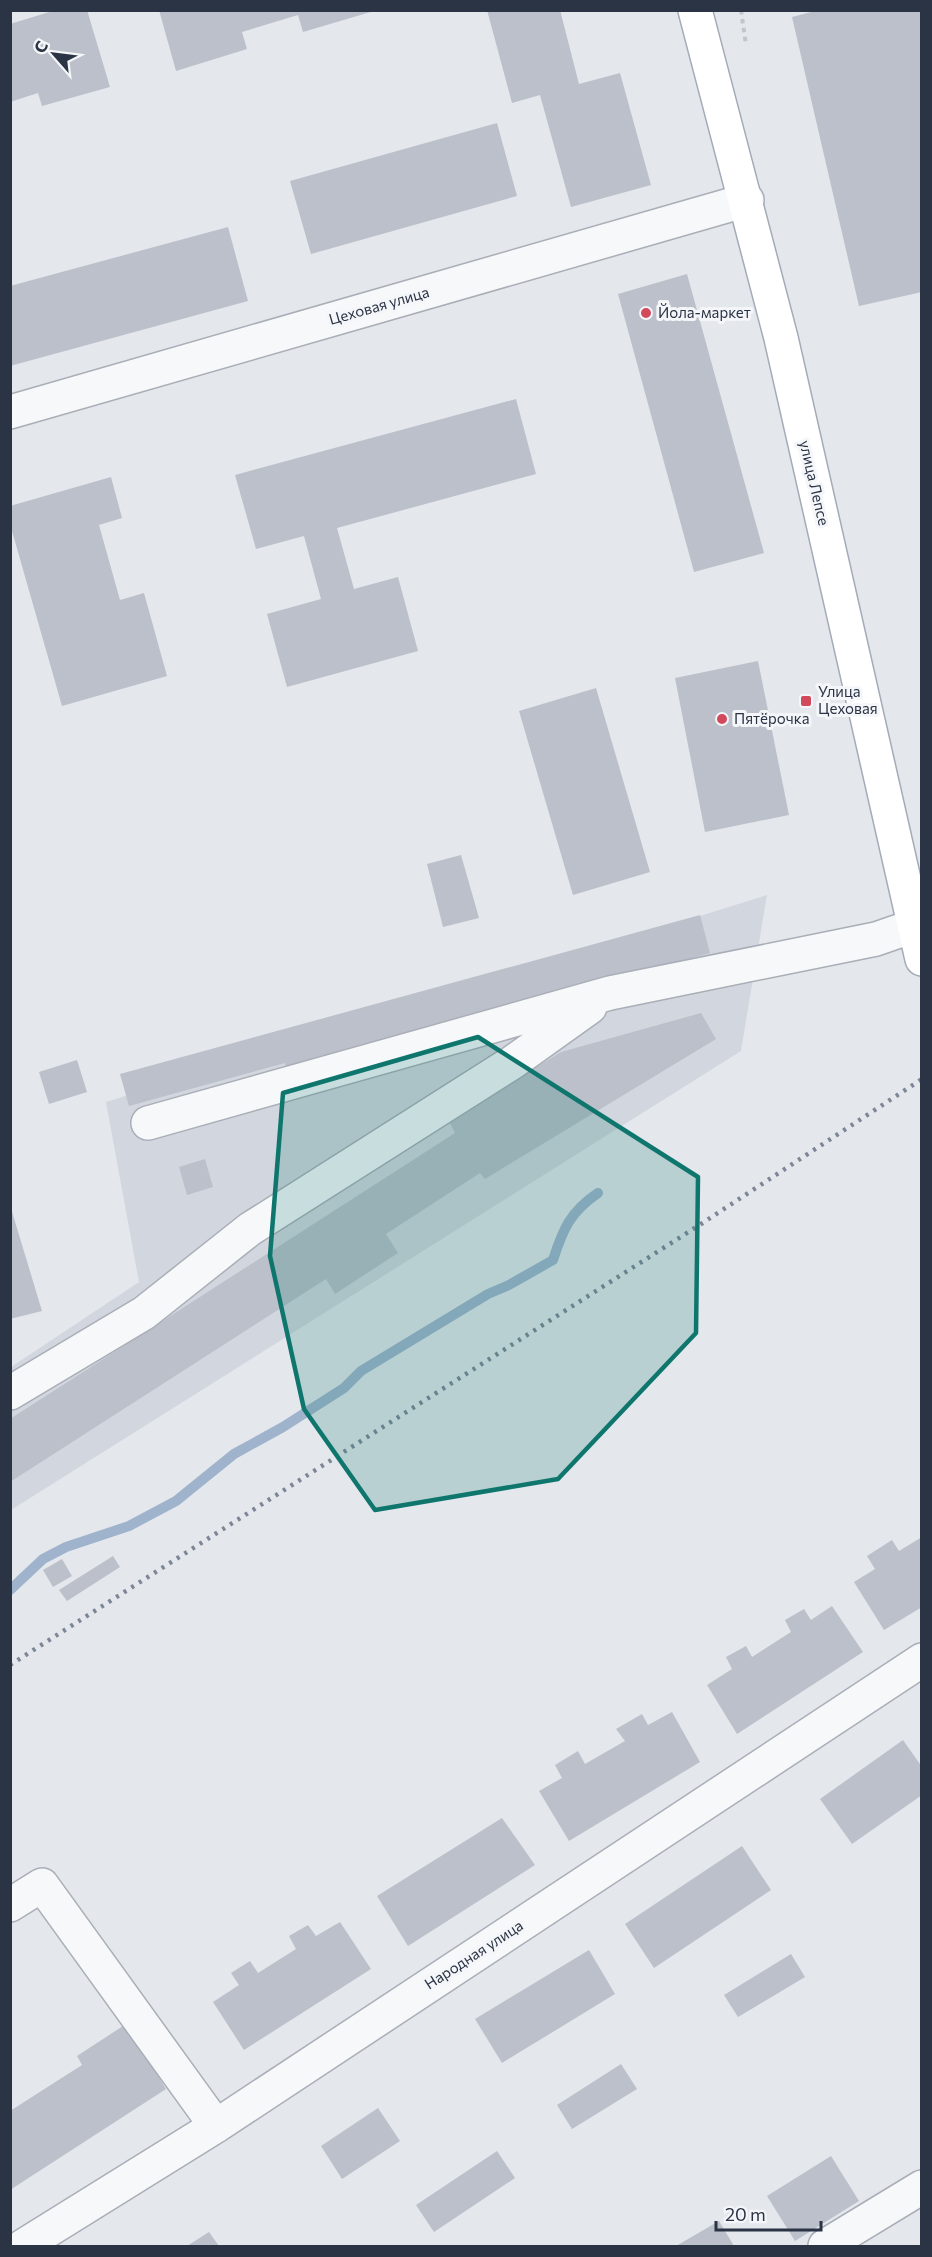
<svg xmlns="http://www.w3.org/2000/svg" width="932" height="2257" viewBox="0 0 932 2257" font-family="Commissioner,sans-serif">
<rect width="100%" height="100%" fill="#e4e7ec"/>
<!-- built -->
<path fill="#d2d6de" d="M767 895 741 1051 11 1510V1367L139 1282 106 1102Z"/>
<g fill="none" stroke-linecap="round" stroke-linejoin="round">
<!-- stream -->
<path stroke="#9fb4cc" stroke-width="10" d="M10 1590 43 1559 66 1547 129 1526 176 1501 234 1454 283 1427 344 1388 361 1371 488 1294 509 1285 553 1260C563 1229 570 1212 598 1193"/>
</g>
<!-- building -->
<path fill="#bbc0ca" d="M56 10H87L110 87 42 106 38 93 10 102V24Z
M159 10H374V11L303 32 298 15 242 32 247 49 176 71Z
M487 10H560L579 84 620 73 651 185 571 207 540 95 512 103Z
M819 10H922V292L859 306 792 17Z
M497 123 517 196 311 254 290 181Z
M228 227 248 301 10 366V286Z
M687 274 764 553 694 572 618 294Z
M516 399 536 474 337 528 354 589 398 577 418 651 287 687 267 614 321 599 304 536 256 549 235 475Z
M111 477 122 518 99 525 120 600 144 593 167 676 62 706 10 524V506Z
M758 661 789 815 705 832 675 678Z
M596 688 650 872 573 895 519 711Z
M461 855 479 918 443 927 427 864Z
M700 915 710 953 287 1070 285 1063 129 1106 120 1074Z
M701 1013 716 1039 485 1179 480 1173 386 1234 398 1253 335 1294 326 1279 10 1482V1419L455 1133 449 1121 561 1052Z
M77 1060 87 1092 49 1104 39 1072Z
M205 1159 213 1187 187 1195 179 1167Z
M10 1205 42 1311 10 1319Z
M922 1537V1607L884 1630 854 1582 875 1569 867 1556 892 1540 899 1551Z
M113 1556 120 1567 67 1601 59 1590Z
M62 1559 72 1576 53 1587 43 1570Z
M832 1606 863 1652 737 1734 707 1685 732 1669 726 1657 746 1646 752 1657 791 1632 785 1620 804 1609 811 1620Z
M672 1712 700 1762 569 1841 539 1791 562 1778 555 1765 578 1751 585 1764 625 1741 616 1729 642 1714 648 1725Z
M903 1740 922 1767V1795L852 1844 820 1799Z
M502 1818 535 1865 408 1946 377 1896Z
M742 1846 771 1890 654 1968 625 1924Z
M340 1922 371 1969 244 2050 213 2002 239 1985 231 1973 250 1961 258 1973 296 1949 289 1936 308 1925 316 1936Z
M589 1950 615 1994 502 2063 475 2019Z
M791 1954 805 1977 738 2017 724 1995Z
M126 2024 166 2089 10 2190V2111L82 2065 77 2056Z
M621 2064 637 2089 572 2129 557 2105Z
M378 2108 400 2141 342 2179 321 2146Z
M497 2151 515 2178 434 2232 416 2205Z
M831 2156 859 2201 795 2241 767 2196Z
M719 2221 734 2246H676Z
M209 2232 219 2246H187Z"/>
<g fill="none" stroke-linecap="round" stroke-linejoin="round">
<!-- minor casing -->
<g stroke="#a9aeb7" stroke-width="36">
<path id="minor" d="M10 412 747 200
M148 1123 610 993 876 939 922 923
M10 1393 144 1313 250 1229 513 1062 590 1007
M10 1905 42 1885 216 2126
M23 2246 216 2126 922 1660
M825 2246 922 2187"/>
</g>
<!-- major casing -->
<g stroke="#a3abb8" stroke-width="36">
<path id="major" d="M695 10 781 338 922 959"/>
</g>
<!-- path -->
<path stroke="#c2c5cb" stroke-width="4" stroke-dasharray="4.5 4.5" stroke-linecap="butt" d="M741 10 746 45"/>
<!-- minor -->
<use href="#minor" stroke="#f7f8fa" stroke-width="33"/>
<!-- major -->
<use href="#major" stroke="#fff" stroke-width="33"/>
<!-- rail -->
<path stroke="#7d8696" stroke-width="4.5" stroke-dasharray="3 6" stroke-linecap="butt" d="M10 1665 701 1224 922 1079"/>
</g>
<!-- marked area -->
<path fill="#0f766e" fill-opacity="0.2" stroke="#0f766e" stroke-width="4.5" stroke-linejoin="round" d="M478 1037 698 1177 696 1333 558 1479 375 1510 304 1409 270 1256 283 1093Z"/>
<!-- markers -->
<g fill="#d1495b" stroke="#f4f6f9" stroke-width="2">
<circle cx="646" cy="313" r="6"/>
<rect x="800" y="695" width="12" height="12" rx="3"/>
<circle cx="722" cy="719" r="6"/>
</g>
<g text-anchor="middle" stroke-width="6" stroke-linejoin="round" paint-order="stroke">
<!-- street labels -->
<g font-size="15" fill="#2b3445" stroke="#f4f6f9">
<text transform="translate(379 306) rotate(-16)" y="5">Цеховая улица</text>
<text transform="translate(814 483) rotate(77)" y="5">улица Лепсе</text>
<text transform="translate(474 1955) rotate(-33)" y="5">Народная улица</text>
</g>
<!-- poi labels -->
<g font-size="15" fill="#2b3445" stroke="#f4f6f9" text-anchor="start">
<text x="658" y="318">Йола-маркет</text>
<text x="818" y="697">Улица<tspan x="818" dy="17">Цеховая</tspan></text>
<text x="734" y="724">Пятёрочка</text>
</g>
</g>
<!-- border -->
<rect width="932" height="2257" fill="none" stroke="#2b3445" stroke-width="24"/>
<!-- north arrow -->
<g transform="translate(54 54) rotate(298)" stroke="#f4f6f9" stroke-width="4.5" paint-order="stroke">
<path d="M0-4.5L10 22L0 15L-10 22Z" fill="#2b3445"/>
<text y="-9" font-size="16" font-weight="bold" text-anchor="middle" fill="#2b3445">С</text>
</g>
<!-- scale -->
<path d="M716 2221v9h105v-9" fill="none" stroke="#2b3445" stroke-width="3"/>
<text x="725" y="2221" font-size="18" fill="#2b3445" stroke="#f4f6f9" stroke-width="4.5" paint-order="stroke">20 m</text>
</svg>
